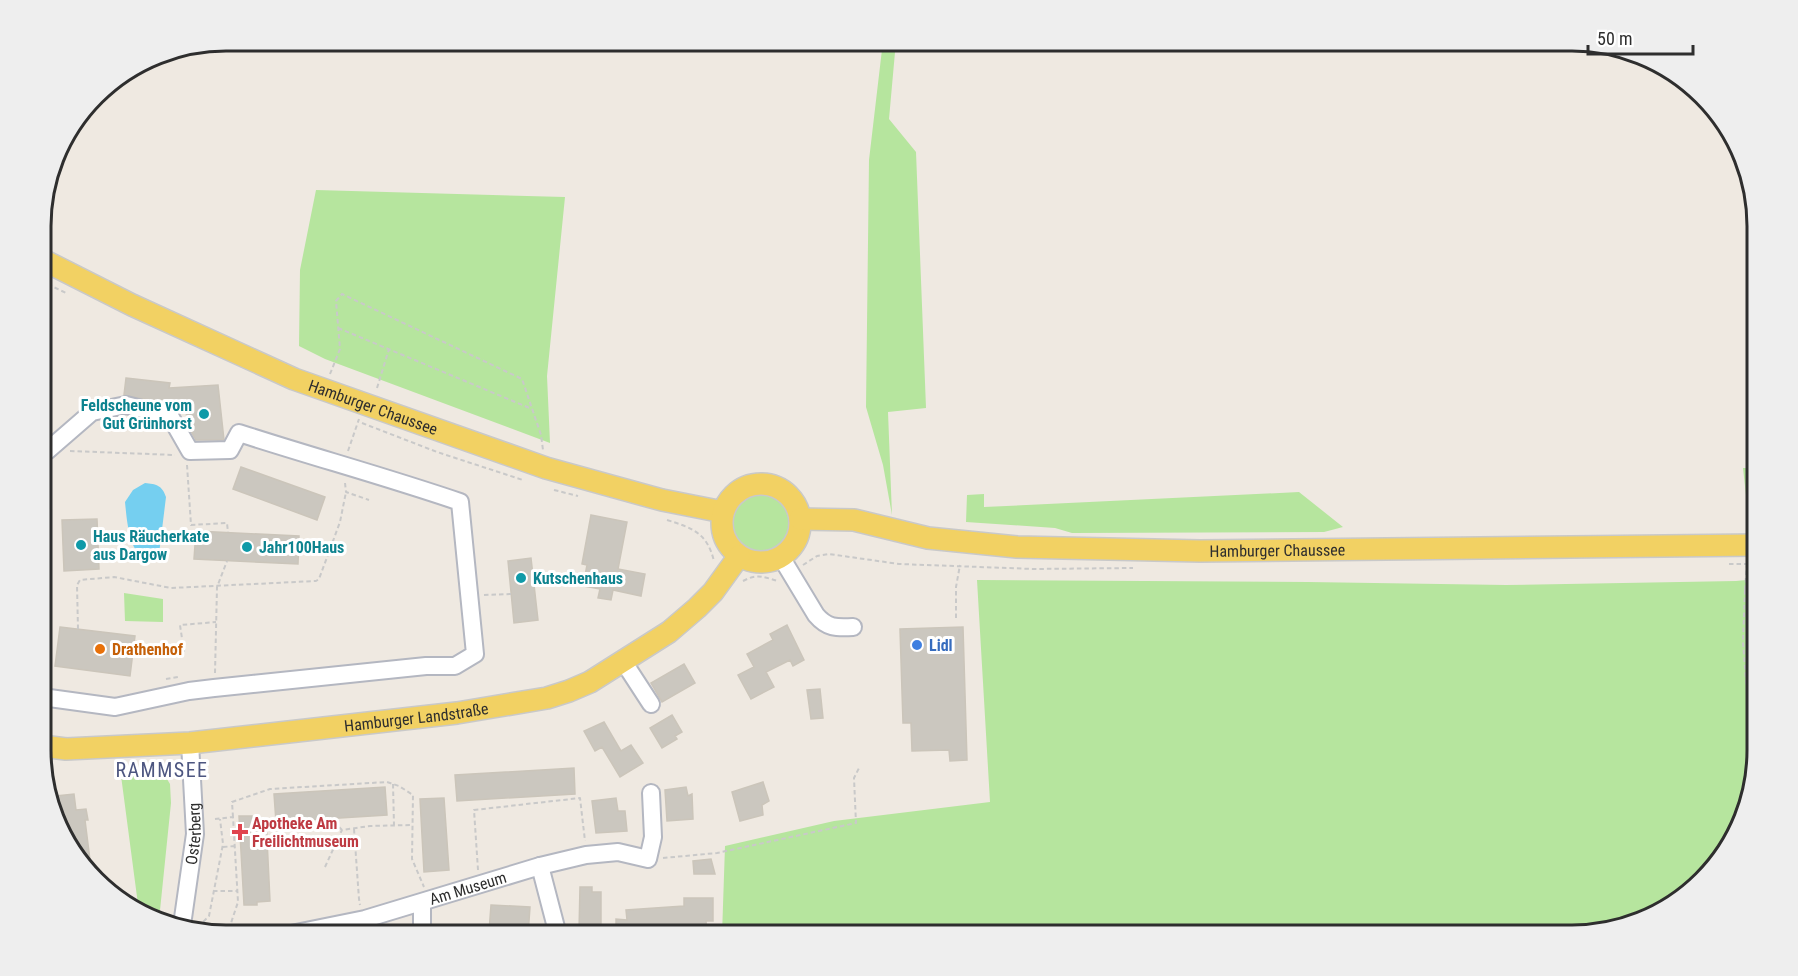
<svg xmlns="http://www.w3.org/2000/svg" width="1798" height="976" viewBox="0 0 1798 976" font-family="'Roboto Condensed',sans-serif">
<rect width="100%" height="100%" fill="#efe9e1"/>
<!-- green -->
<path fill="#b6e59e" d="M883 41H896L889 119 916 152 926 408 888 412 892 515 883 465 866 407 869 160Z
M316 190 565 197 547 376 550 443 325 359 299 346 300 270Z
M1743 468H1757V531H1750Z
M731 522a30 30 0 1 1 60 0a30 30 0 1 1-60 0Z
M1299 492 1343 527 1324 532 1072 533 1055 528 966 522 967 495 984 494V507Z
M1757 579V751L1738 832 1675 904 1584 935H722L725 846 834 821 990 802 977 580 1308 582 1506 585 1736 581Z
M124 593 163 599V622L125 621Z
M120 768 167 779 170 784 171 803 159 920 144 916 139 912Z"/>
<!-- water -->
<path fill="#75cff0" d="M145 483C156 484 162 485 166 497L159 554C130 572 127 521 125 502L133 490Z"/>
<!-- building -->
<path fill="#cbc7bf" stroke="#cbc5ba" stroke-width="1.5" d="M126 378 170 383 169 388 218 385 224 440H196L187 424 186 406 159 402 124 395Z
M241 467 325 497 317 520 233 489Z
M591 515 627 522 618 569 645 574 641 596 613 590 611 600 598 598 600 589 583 586 587 565 582 564Z
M97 519 99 569 64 571 62 520Z
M196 531 299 536 298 564 194 559Z
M531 558 538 620 514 623 508 561Z
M787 625 804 660 793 666 790 660 766 672 774 687 751 699 738 675 754 667 747 654 773 640 770 634Z
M60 627 135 636 130 676 55 666Z
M963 627 967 760 950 761 949 750 912 751 911 723H903L900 629Z
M684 664 695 683 662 702 651 683Z
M820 689 823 718 811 719 807 690Z
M672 715 682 732 675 736 677 739 662 748 650 728Z
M604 722 621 751 631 745 643 763 620 777 602 747 595 751 584 731Z
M574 768 575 794 457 801 455 775Z
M763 782 769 801 762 805 763 815 740 821 732 792Z
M385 787 387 815 276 822 274 794Z
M686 787 688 796 692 794 693 819 667 821 665 790Z
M74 794 76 810 86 809 88 820H85L90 860H88L90 872 79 863 75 841H71L68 822 62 823 58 814 56 796Z
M444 798 449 870 424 872 420 799Z
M616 798 618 811H625L627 831 596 833 592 801Z
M239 816H252V818H266L270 901 257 902V905H244Z
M711 859 715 874H694L693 861Z
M580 887H592V892H601V927H592V932L579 931Z
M684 898H713V921H706L707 935H616V919L627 920 626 910 684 906Z
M491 905 530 907 528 935H513V933L489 932Z"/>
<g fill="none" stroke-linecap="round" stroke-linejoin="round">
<!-- minor casing -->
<g stroke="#b4b7c1" stroke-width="20">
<g id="minor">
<path d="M781 557 816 615C827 628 836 628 853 627"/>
<path d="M623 661 651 704"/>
<path d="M42 697 115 707 189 691 214 688 426 666H455L475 654 460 502C387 477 313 457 239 433L230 450 190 451 170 416 126 405 92 412 47 451"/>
<path d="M540 866 558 935"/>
<path id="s1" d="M182 925 195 834 190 743"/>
<path id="s2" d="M286 935 365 919 540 866 586 855 618 852 648 859 653 837 651 793"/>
<path d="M422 935V903"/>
</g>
</g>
<!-- major casing -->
<g stroke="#c9c9c9" stroke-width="24">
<g id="major">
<path id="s3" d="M41 259 132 305 294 379 546 468 662 500 723 512"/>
<circle cx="761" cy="523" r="39"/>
<path id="s4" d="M800 519 854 520 928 538 1017 547 1200 551 1757 545"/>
<path id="s5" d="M42 746 66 749 190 743 457 713 547 698 569 691 590 682 669 632 697 608 713 592 739 556"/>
</g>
</g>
<!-- path -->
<path stroke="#c9c9c9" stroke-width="2" stroke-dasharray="4.5 3" stroke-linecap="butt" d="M41 281 66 293
M338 328 532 409
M330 374 340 349 336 301 342 294 522 379 541 435 543 450
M377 388 389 349
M362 423 437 452 523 480
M70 451 175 455
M348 451 359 419
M187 465 191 525 227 523 228 532
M345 483 346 492 369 500
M554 490 578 496
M667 520C693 528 707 533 714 561
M1747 563 1745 590H1757
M1729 564H1757
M803 565 817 556 829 554 899 564 1034 569 1133 568
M743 581C758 573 763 577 778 581
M1745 590 1743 642 1753 769
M484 595 511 594
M956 618V587L960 565
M78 629 77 585 80 580 114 577 171 588 316 581 319 579 340 522 346 492
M184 652 180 625 216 622
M215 673 217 587 227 561
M166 679 178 677
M393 784 394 825
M233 817 232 802 270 789 387 782 399 786 413 795 412 859 424 887
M215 819 233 817 238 902 227 935
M334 822 342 830 370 826 411 825
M354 829 359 899 360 905
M223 847 235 846
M663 858 717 853 856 823 854 778 859 768
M325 867 342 830
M478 870 474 810 580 798 585 841
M213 891H237
M198 927 209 916 223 844 220 819
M220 934H227"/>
<!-- minor -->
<use href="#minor" stroke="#fff" stroke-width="16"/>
<!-- major -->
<use href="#major" stroke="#f2d163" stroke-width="21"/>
</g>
<!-- markers -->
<g fill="#0f9aa8" stroke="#fff" stroke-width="2">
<circle cx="204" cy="414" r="6"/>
<circle cx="81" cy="545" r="6"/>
<circle cx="247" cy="547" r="6"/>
<circle cx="521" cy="578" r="6"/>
</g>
<circle fill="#3f7fe0" stroke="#fff" stroke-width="2" cx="917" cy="645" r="6"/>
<circle fill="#e8710a" stroke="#fff" stroke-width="2" cx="100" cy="649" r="6"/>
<path fill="#e0444e" stroke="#fff" stroke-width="2" d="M237 823h6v6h6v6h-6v6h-6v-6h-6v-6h6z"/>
<g text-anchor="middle" stroke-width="6" stroke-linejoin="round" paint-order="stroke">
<!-- culture labels -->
<g font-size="16" font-weight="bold" fill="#0d838f" stroke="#fff" text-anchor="start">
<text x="192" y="411" text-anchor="end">Feldscheune vom<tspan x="192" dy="18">Gut Grünhorst</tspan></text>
<text x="93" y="542">Haus Räucherkate<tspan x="93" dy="18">aus Dargow</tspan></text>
<text x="259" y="553">Jahr100Haus</text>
<text x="533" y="584">Kutschenhaus</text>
</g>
<!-- street labels -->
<g font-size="16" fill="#2e2e2e" stroke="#fff">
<text dy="6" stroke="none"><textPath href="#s3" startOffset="364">Hamburger Chaussee</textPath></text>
<text dy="6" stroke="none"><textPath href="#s4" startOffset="480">Hamburger Chaussee</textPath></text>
<text dy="6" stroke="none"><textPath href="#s5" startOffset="376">Hamburger Landstraße</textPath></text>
<text dy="6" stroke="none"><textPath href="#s1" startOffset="92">Osterberg</textPath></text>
<text dy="6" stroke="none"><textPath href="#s2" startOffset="188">Am Museum</textPath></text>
</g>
<!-- shop labels -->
<g font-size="16" font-weight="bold" fill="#366cbe" stroke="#fff" text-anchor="start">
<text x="929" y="651">Lidl</text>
</g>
<!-- food labels -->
<g font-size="16" font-weight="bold" fill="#c56008" stroke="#fff" text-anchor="start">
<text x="112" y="655">Drathenhof</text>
</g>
<!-- health labels -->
<g font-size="16" font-weight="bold" fill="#be3a42" stroke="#fff" text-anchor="start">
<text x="252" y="829">Apotheke Am<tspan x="252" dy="18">Freilichtmuseum</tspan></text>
</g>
<!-- quarter labels -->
<g font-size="20" letter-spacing="1.5" fill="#4d5680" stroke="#fff">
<text x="162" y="777">RAMMSEE</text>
</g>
</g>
<!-- crop -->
<path d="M0 0H1798V976H0ZM226 51H1572A175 175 0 0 1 1747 226V750A175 175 0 0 1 1572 925H226A175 175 0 0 1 51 750V226A175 175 0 0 1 226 51Z" fill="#eee" fill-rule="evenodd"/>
<path fill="none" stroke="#2e2e2e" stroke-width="3" d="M226 51H1572A175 175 0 0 1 1747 226V750A175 175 0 0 1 1572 925H226A175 175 0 0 1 51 750V226A175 175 0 0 1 226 51Z"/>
<!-- scale -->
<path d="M1588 45v9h105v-9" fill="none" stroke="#2e2e2e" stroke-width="3"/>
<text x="1597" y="45" font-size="18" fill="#2e2e2e" stroke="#ffffff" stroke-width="4.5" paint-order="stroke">50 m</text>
</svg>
